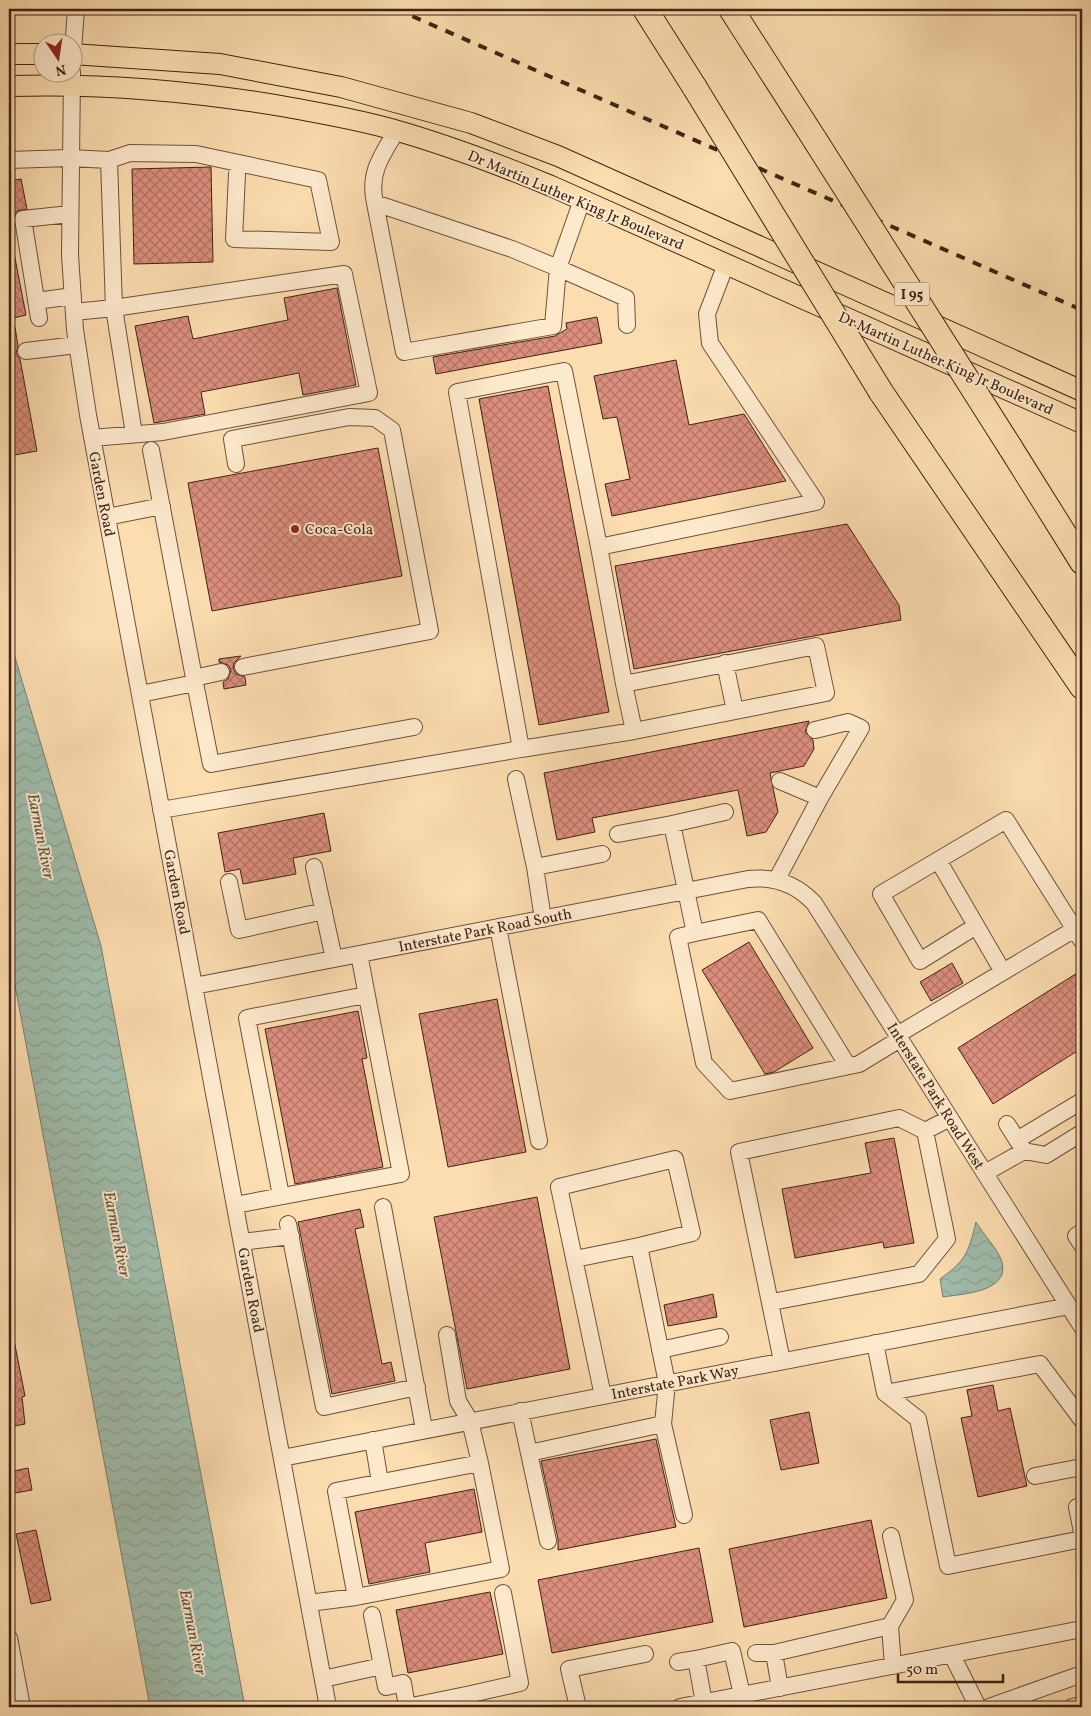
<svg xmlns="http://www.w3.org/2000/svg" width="1091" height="1716" viewBox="0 0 1091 1716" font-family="Vollkorn,serif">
<defs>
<pattern id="water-waves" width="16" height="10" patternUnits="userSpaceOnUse" patternTransform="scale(1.25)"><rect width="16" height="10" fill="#9fbcab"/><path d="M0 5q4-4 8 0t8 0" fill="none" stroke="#8aa192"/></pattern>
<pattern id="building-cross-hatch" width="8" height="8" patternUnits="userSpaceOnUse" patternTransform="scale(1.25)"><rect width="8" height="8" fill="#dc8e7d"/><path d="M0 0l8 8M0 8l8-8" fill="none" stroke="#b47465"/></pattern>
</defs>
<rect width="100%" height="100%" fill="#fcddb0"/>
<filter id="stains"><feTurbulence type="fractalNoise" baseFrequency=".004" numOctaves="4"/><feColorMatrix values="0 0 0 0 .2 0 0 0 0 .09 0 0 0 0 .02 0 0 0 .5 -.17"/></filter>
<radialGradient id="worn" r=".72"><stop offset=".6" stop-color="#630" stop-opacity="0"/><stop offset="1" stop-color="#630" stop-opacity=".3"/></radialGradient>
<!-- water -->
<path fill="url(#water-waves)" stroke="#797f6f" d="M9 637 101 946 245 1707H150L9 953Z
M976 1222C983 1234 998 1249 1002 1262 1010 1292 962 1294 943 1297L940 1279C966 1260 968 1254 976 1222Z"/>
<!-- building -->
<path fill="url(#building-cross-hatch)" stroke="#3f2315" d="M211 167 213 262 134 264 132 169Z
M21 179 27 209 17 211 14 216 9 217V181Z
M14 253 26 315 9 319V254Z
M337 288 356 385 303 395 299 373 201 392 205 414 154 423 135 326 188 316 193 339 288 320 284 298Z
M597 317 602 343 436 374 433 357 555 336 567 329 566 323Z
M15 327 18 346 16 353 20 359 37 451 9 456V328Z
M676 360 689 425 744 414 786 481 612 516 605 484 630 479 617 417 603 419 594 376Z
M548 386 609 712 539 725 479 399Z
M378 448 402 576 212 611 188 483Z
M847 524 899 605 901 620 634 669 615 566Z
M241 656 234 663 233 668 236 674 245 677 246 685 224 689 223 682 228 679 231 670 228 665 219 662V659Z
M809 721 805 732 813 740 814 749 804 766 770 773 778 812 766 832 747 836 738 790 592 818 595 832 557 840 544 773Z
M324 813 331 851 293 858 296 874 243 884 240 869 225 872 218 833Z
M749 942 813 1048 774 1072 765 1074 702 970Z
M952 963 963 983 931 1001 920 982Z
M1082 970V1048L993 1104 958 1048Z
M497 999 526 1152 448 1167 419 1014Z
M358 1011 367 1058 362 1059 383 1167 295 1184 265 1029Z
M894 1138 914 1243 884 1248 883 1242 795 1258 782 1189 871 1173 865 1143Z
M537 1197 570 1369 467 1389 434 1217Z
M360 1209 364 1227 355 1229 382 1364 391 1362 395 1381 332 1394 298 1222Z
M713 1294 717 1317 668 1326 664 1305Z
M9 1340H14L25 1396 22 1397 25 1424 9 1427Z
M993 1385 998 1411 1010 1408 1027 1486 978 1497 961 1418 972 1416 967 1390Z
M809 1412 819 1463 781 1470 770 1420Z
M656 1439 676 1527 558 1550V1539L541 1461Z
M28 1468 32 1490 9 1494V1472Z
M474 1489 482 1532 425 1543 430 1572 369 1584 355 1512Z
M871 1520 887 1598 744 1627 729 1549Z
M36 1530 51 1600 31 1604 16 1534Z
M699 1548 713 1622 552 1653 538 1580Z
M490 1592 503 1654 408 1673 396 1610Z"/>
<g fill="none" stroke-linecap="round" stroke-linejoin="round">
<!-- minor casing -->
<g stroke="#6e523c" stroke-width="18">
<path id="minor" d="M72 65 76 9
M72 72 70 255 75 330 88 415 328 1707
M9 160 70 158 109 160 114 308 74 312
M109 160 130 153 196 154 318 180 331 242 234 239 237 174
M582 200 558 268 626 298 627 325
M375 203 512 249 558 268 553 326 404 352Z
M375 203C368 173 382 155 397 130
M36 301 73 296
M39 318 23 219 70 214
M26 351 77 345
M92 438 163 432 369 393 344 274 114 308 134 434
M151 450 195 683
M236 464 232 439 349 417 375 418 392 430 430 631 243 667
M107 517 162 506
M599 547 624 684 816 646 826 693 634 731 521 749 457 392 564 371 599 547 816 502 710 343 707 314 726 264
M725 663 735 711
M194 678 221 672
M624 684 634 731
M140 694 195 683 211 764 414 727
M516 779 535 867
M780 781 820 798
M161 810 521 749
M725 812 672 824 695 933 678 937 704 1063 730 1091 859 1064 900 1039
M618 834 672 824
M938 860 1003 972
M314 867 334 959
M777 879 820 798 861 728 848 722 815 730
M229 882 239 930 324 911
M543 919 535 867 602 854
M976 926 920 961 881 894 1006 820 1082 941
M498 927 539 1141
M695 933 758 920 848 1066
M194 986 748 879C774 876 796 884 814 903L1082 1327
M897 1035 1075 929
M1007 1124 1023 1149
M1017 1140 1082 1101
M985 1173 1024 1151 1046 1155 1080 1134 1082 1138
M281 1196 247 1018 366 995
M235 1205 401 1174 359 954
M383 1207 424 1429
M288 1224 324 1407 417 1387
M1082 1232 1076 1236 1082 1245
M242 1242 291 1236
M575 1259 639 1246
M772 1302 919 1274 947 1239 925 1131
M447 1335 458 1401 470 1421 480 1463
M875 1343 885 1393
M660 1350 720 1337
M782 1361 739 1152 899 1118 925 1131 950 1118
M603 1396 559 1187 675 1159 692 1233 639 1246 667 1383 663 1424 684 1515
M520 1411 529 1453
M1082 1420 1040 1364 885 1393 918 1419 948 1566 1082 1539
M373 1440 380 1482
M282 1458 1069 1306
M1035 1476 1082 1467
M1077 1507 1082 1532
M891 1536 905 1600 890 1626 893 1666
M548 1541 529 1453 663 1424
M309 1603 356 1597 501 1569 480 1463 336 1491 356 1597
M372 1615 382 1666
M9 1638 22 1707
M756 1653H774
M952 1655 978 1707
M678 1662 696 1659
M323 1679 382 1666 386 1687 403 1683 407 1707 471 1694
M780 1688 774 1653 890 1626
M704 1703 696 1659 732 1651 742 1695
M474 1707 471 1694 520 1683 503 1593
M578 1707 569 1669 645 1654
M680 1707 1082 1629
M989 1707 1082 1674
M1072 1707 1082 1705"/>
</g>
<!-- major casing -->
<g stroke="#3f2315" stroke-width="22">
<path id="major" d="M9 54H42
M72 54 220 64 341 87 471 123 558 156 1082 391
M9 86C103 83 194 91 287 107 324 114 362 120 398 131 450 146 500 165 551 186L1082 423"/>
</g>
<!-- highway casing -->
<g stroke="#3f2315" stroke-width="26">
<path id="highway" d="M645 9 695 88
M731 9 815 140
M881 392 1082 687
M1010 447 1082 562"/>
</g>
<!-- minor -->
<use href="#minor" stroke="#fde9cc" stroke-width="16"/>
<!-- major -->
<use href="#major" stroke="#fcddb0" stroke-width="20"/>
<!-- highway -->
<use href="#highway" stroke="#fcddb0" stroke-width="24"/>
<!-- rail -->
<path stroke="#3f2315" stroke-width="4" stroke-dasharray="9 9" stroke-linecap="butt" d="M396 9 1082 310"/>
<!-- highway-bridge casing -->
<g stroke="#3f2315" stroke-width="26" stroke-linecap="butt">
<path id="highway-bridge" d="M695 88 881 392
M815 140 1010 447"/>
</g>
<!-- highway-bridge -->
<use href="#highway-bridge" stroke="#fcddb0" stroke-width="24"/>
</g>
<!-- markers -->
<circle fill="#8f2418" stroke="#fde9cc" stroke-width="2" cx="295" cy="529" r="5"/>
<g text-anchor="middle" stroke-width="4" stroke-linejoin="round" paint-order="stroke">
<!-- shield labels -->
<rect fill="#fde9cc" stroke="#785e4c" stroke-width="1" x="894.5" y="282.5" width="35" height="23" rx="4"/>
<g font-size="14" font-weight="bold" fill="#3f2315">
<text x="912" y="299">I 95</text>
</g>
<!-- street labels -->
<g font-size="15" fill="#3f2315" stroke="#fde9cc">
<text transform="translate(576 200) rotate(23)" y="5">Dr Martin Luther King Jr Boulevard</text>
<text transform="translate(946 363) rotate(24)" y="5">Dr Martin Luther King Jr Boulevard</text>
<text transform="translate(102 494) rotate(79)" y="5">Garden Road</text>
<text transform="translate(177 892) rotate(79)" y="5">Garden Road</text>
<text transform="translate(485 930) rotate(-11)" y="5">Interstate Park Road South</text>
<text transform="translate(936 1096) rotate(58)" y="5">Interstate Park Road West</text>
<text transform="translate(251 1290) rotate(79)" y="5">Garden Road</text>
<text transform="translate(675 1382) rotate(-11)" y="5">Interstate Park Way</text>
</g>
<!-- poi labels -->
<g font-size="15" fill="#3f2315" stroke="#fde9cc" text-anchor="start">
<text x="305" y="534">Coca-Cola</text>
</g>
<!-- water labels -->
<g font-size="16" font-style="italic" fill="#5c5142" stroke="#fde9cc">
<text transform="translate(42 836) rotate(79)" y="6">Earman River</text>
<text transform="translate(118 1234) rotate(79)" y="6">Earman River</text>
<text transform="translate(194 1632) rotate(79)" y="6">Earman River</text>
</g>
</g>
<!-- margin -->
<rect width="1091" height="1716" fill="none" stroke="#fcddb0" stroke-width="30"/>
<rect x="10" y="10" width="1071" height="1696" fill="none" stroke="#3f2315" stroke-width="2.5"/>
<rect x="15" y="15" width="1061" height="1686" fill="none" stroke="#3f2315"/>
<!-- north arrow -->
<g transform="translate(58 58) rotate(167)"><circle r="24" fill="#fde9cc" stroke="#b19a83"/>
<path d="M0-4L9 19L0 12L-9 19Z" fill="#8f2418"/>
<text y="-8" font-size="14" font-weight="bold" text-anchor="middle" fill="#3f2315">N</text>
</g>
<!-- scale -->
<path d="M898 1674v8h105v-8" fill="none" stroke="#3f2315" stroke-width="2.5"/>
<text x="906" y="1674" font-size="15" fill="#3f2315" stroke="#fde9cc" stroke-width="4" paint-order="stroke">50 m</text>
<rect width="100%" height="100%" filter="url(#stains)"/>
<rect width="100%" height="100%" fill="url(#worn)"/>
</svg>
